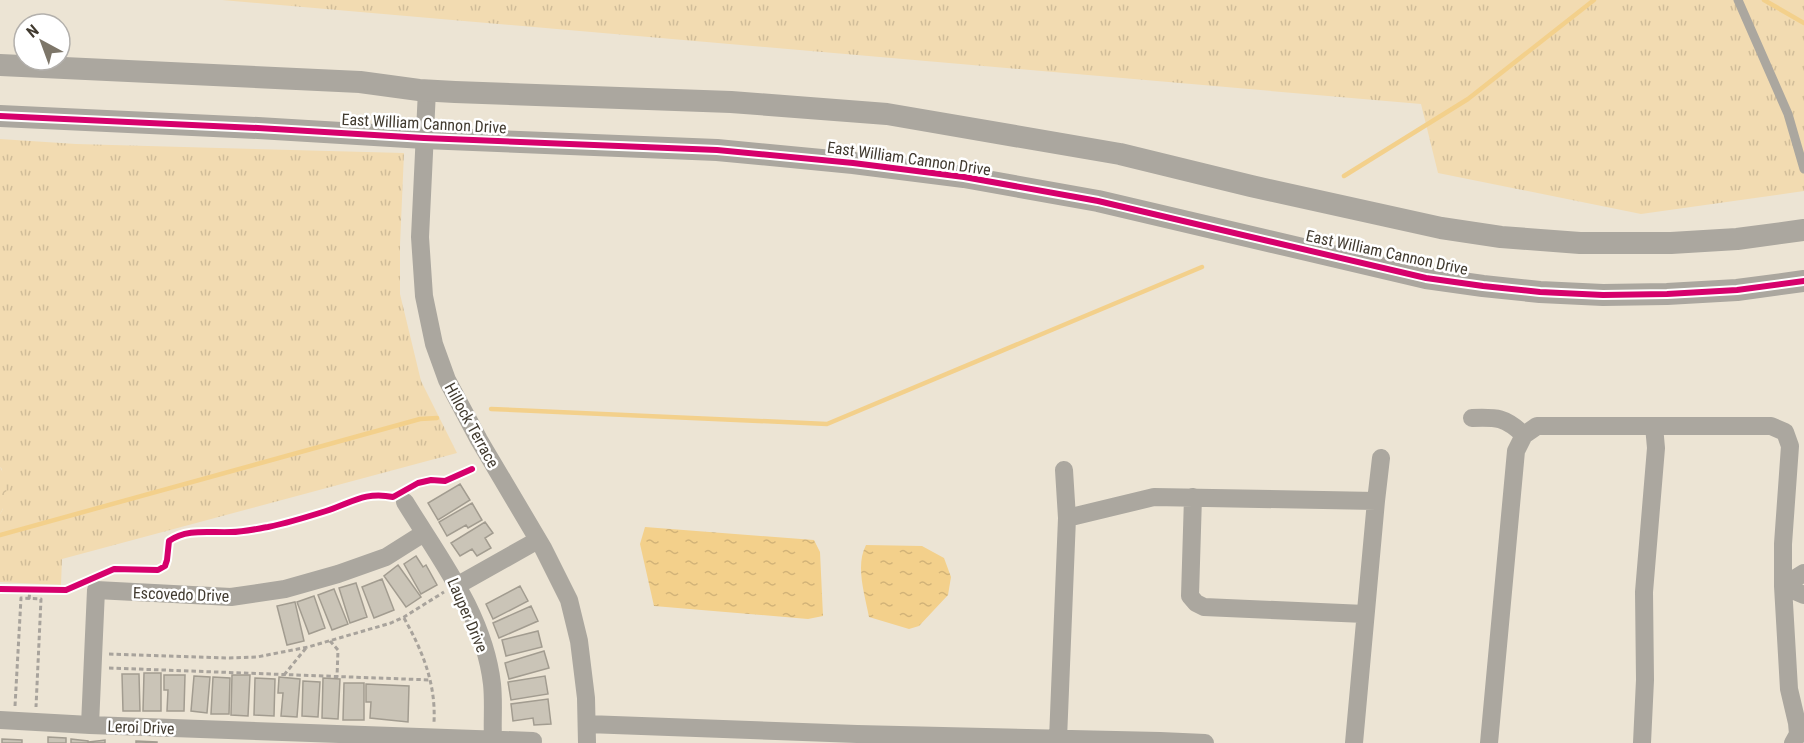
<svg xmlns="http://www.w3.org/2000/svg" width="1804" height="743" viewBox="0 0 1804 743" font-family="'Roboto Condensed',sans-serif">
<defs>
<pattern id="grass-tufts" width="24" height="20" patternUnits="userSpaceOnUse" patternTransform="scale(1.5)"><rect width="24" height="20" fill="#f2dbb1"/><path d="M3 7l-1-3M5 7V3M7 7l1-3M15 17l-1-3M17 17v-4M19 17l1-3" fill="none" stroke="#d1bd99"/></pattern>
<pattern id="park-crowns" width="20" height="18" patternUnits="userSpaceOnUse" patternTransform="scale(1.5)"><rect width="20" height="18" fill="#f2dbb1"/><path d="M2 6a3 3 0 1 1 6 0M12 15a3 3 0 1 1 6 0" fill="none" stroke="#d1bd99"/></pattern>
<pattern id="water-ripples" width="26" height="14" patternUnits="userSpaceOnUse" patternTransform="scale(1.5)"><rect width="26" height="14" fill="#f3d08b"/><path d="M2 4q2-2 4 0t4 0M15 11q2-2 4 0t4 0" fill="none" stroke="#d2b378"/></pattern>
</defs>
<rect width="100%" height="100%" fill="#ece4d4"/>
<!-- grass -->
<path fill="url(#grass-tufts)" d="M222 0H1804V191L1641 214 1438 173 1421 104Z
M0 139 76 144 404 153 400 245V294L421 381 457 453 62 559 61 585 0 582V514L3 509 2 469 0 467Z"/>
<!-- park -->
<path fill="url(#park-crowns)" d="M0 467C8 481 9 500 0 514Z"/>
<!-- water -->
<path fill="url(#water-ripples)" d="M645 527 814 540 820 552 823 616 808 619 654 606 640 544Z
M866 545 922 546 944 558 951 577 948 595 919 626 909 629 869 617C865 595 855 566 866 545Z"/>
<g fill="none" stroke-linecap="round" stroke-linejoin="round">
<!-- stream -->
<path stroke="#f3d08b" stroke-width="4.5" d="M1764 0 1804 23
M1344 176 1468 99 1594 0
M491 409 827 424 1202 267
M0 535 420 419 437 418"/>
</g>
<!-- building -->
<path fill="#cac4b7" stroke="#a29c90" stroke-width="1.5" d="M460 484 470 500 438 520 428 503Z
M472 503 482 520 468 528 466 525 447 536 439 522Z
M485 522 493 533 485 538 491 548 477 556 472 549 460 556 451 543Z
M416 556 423 567 426 565 437 585 421 594 404 564Z
M398 565 421 597 406 607 384 576Z
M382 579 394 610 374 618 362 587Z
M356 583 367 617 350 623 339 588Z
M520 586 528 601 493 619 486 604Z
M334 589 348 624 332 630 318 595Z
M314 596 325 628 309 634 297 602Z
M295 602 304 641 287 645 277 606Z
M531 606 538 621 499 638 493 623Z
M538 631 542 647 506 656 502 640Z
M544 651 549 668 509 679 505 663Z
M144 673H161V711H143Z
M122 674H139L140 711H123Z
M164 675H185L184 711H167L168 690H164Z
M232 675H250L248 716 231 715Z
M194 676 210 677 207 713 191 711Z
M545 676 548 694 511 700 508 682Z
M213 677 230 678 229 714H211Z
M279 677 300 679 297 717 281 716 283 693H278Z
M255 678 275 679 274 716 254 715Z
M323 678 340 679 338 719 322 718Z
M303 681 320 682 318 717 302 716Z
M344 683H364V720H343Z
M366 684 409 686 408 722 370 718 371 702H366Z
M548 699 551 724 534 725 533 718 513 721 511 704Z
M48 737 66 738V743H48Z
M2 739 22 740V743H2Z
M71 739 88 741V743H71Z
M105 740V743H89V742Z
M136 741 157 742V743H136Z"/>
<g fill="none" stroke-linecap="round" stroke-linejoin="round">
<!-- path -->
<path stroke="#a8a39c" stroke-width="3" stroke-dasharray="4.5 3" stroke-linecap="butt" d="M29 599 30 590
M404 618C422 650 436 683 434 722
M330 641 338 650 337 677
M109 654 229 658 257 657 308 647 391 623 404 617 444 592
M109 668 431 680
M284 675 306 648
M15 706 21 598 41 599 36 707"/>
<!-- service -->
<path stroke="#aba79f" stroke-width="9" d="M1738 0 1788 114 1804 169"/>
<!-- minor -->
<path stroke="#aba79f" stroke-width="18" d="M427 90 420 237 424 296 434 344 447 380 479 440 543 548 569 600 579 641 586 698 587 743
M1472 418C1497 417 1505 417 1524 435
M1064 470 1067 518
M1193 497 1190 596 1196 603 1204 607 1365 614
M1376 501 1381 458
M405 502C440 559 484 615 492 684 494 702 492 722 493 740
M1804 573 1783 586 1804 595
M458 585 538 540
M0 720 90 725 533 741
M587 724 857 734 1160 741
M90 725 96 590 231 597 285 589 338 574 386 557 424 533
M1058 739 1067 518 1154 497 1376 501 1354 743
M1160 743V741L1205 743
M1489 743 1516 451 1524 435 1537 426H1771L1785 432 1790 446 1783 544V586L1789 689 1797 723 1798 734 1793 743
M1642 743 1645 680 1644 592 1656 448 1654 426"/>
<!-- tertiary -->
<path stroke="#aba79f" stroke-width="22" d="M0 65 360 82 419 90 455 92 731 102 887 114 1120 154 1251 186 1441 228 1501 237 1580 243H1671L1737 239 1804 230
M0 116 258 128 424 138 717 150 853 163 964 177 1098 201 1426 278 1483 286 1540 292 1603 295 1667 294 1737 290 1804 281"/>
<!-- cycleway casing -->
<g stroke="#fff" stroke-width="10">
<path id="cycleway" d="M0 116 258 128 424 138 717 150 853 163 964 177 1098 201 1426 278 1483 286 1540 292 1603 295 1667 294 1737 290 1804 281
M0 589 66 590 114 569 158 570 165 566 167 560 169 541C187 528 210 533 231 532 243 532 256 529 268 527 287 523 307 517 326 511 351 503 365 491 393 497L418 483 431 480 445 481 472 469"/>
</g>
<!-- cycleway -->
<use href="#cycleway" stroke="#d6006c" stroke-width="6"/>
</g>
<g text-anchor="middle" stroke-width="5" stroke-linejoin="round" paint-order="stroke">
<!-- street labels -->
<g font-size="16" fill="#413a2f" stroke="#fff">
<text transform="translate(424 123) rotate(3)" y="6">East William Cannon Drive</text>
<text transform="translate(909 158) rotate(8)" y="6">East William Cannon Drive</text>
<text transform="translate(1387 252) rotate(12)" y="6">East William Cannon Drive</text>
<text transform="translate(472 425) rotate(61)" y="6">Hillock Terrace</text>
<text transform="translate(181 594) rotate(2)" y="6">Escovedo Drive</text>
<text transform="translate(468 615) rotate(67)" y="6">Lauper Drive</text>
<text transform="translate(141 727) rotate(2)" y="6">Leroi Drive</text>
</g>
</g>
<!-- north arrow -->
<g transform="translate(42 42) rotate(319)"><circle r="28" fill="#ffffff" stroke="#b3b0ac" stroke-width="1.5"/>
<path d="M0-4.5L10 22L0 15L-10 22Z" fill="#7d7669"/>
<text y="-9" font-size="16" font-weight="bold" text-anchor="middle" fill="#413a2f">N</text>
</g>
</svg>
